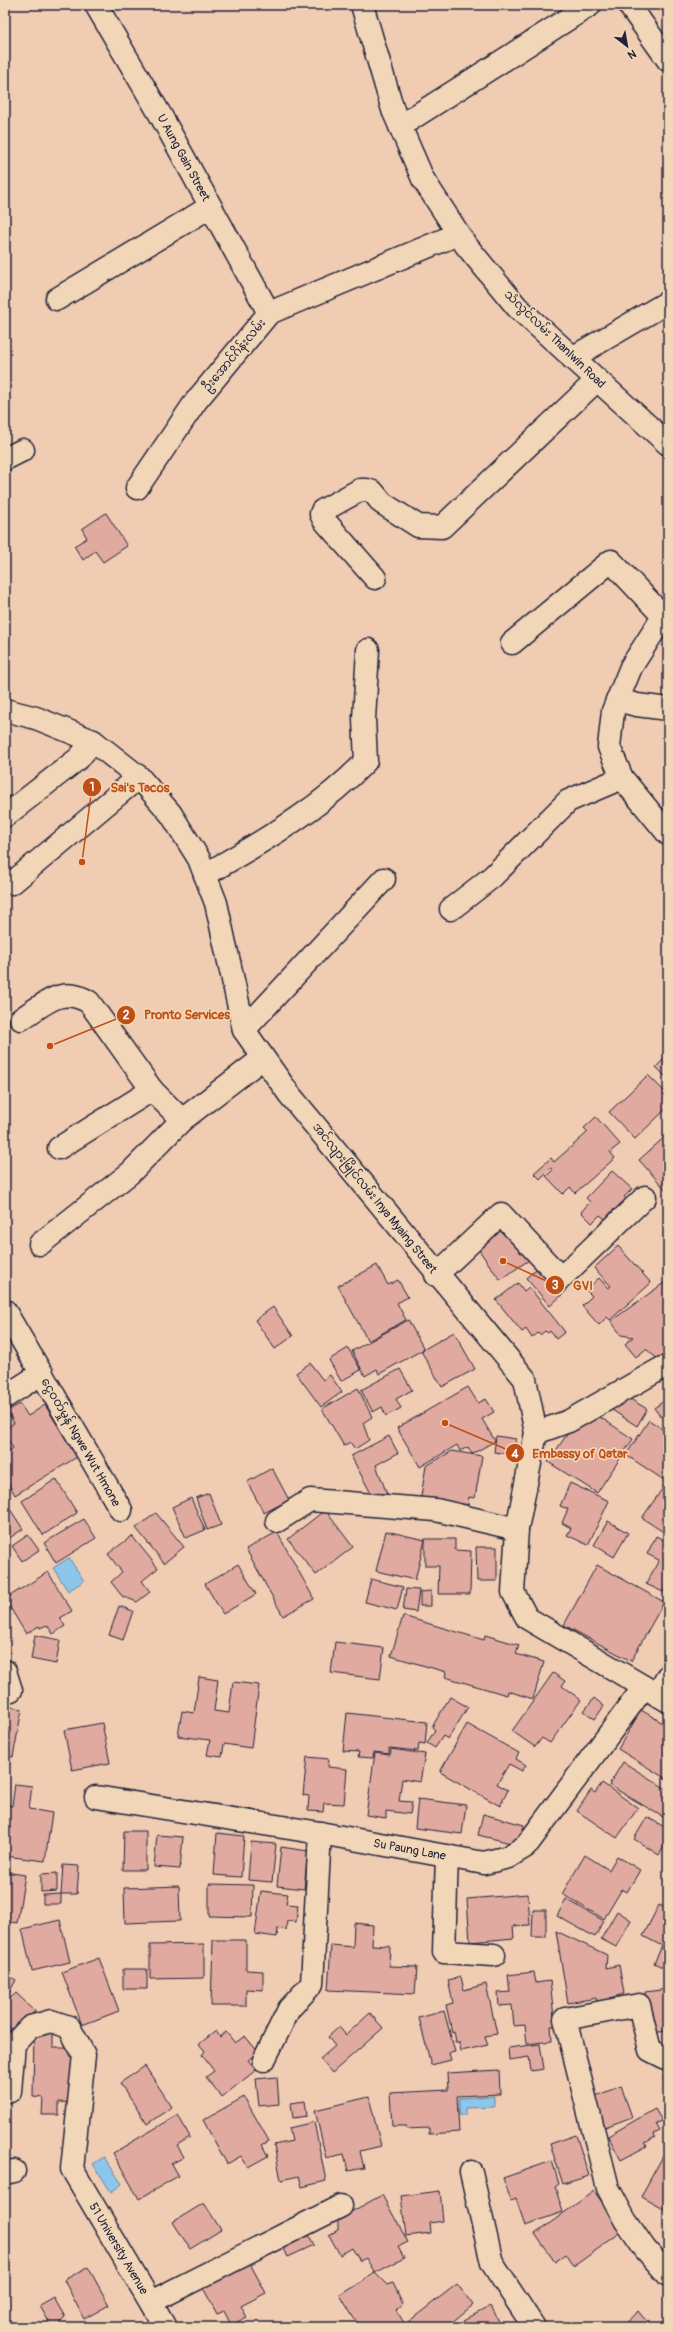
<svg xmlns="http://www.w3.org/2000/svg" width="673" height="2332" viewBox="0 0 673 2332" font-family="Pangolin,'Noto Sans Myanmar',sans-serif">
<rect width="100%" height="100%" fill="#f0ccb3"/>
<filter id="ink" filterUnits="userSpaceOnUse"><feTurbulence type="fractalNoise" baseFrequency=".025" numOctaves="2"/><feDisplacementMap in="SourceGraphic" scale="8" xChannelSelector="R" yChannelSelector="G"/><feConvolveMatrix kernelMatrix="1 2 1 2 8 2 1 2 1" color-interpolation-filters="sRGB"/></filter>
<g filter="url(#ink)">
<!-- water -->
<path fill="#8cc7eb" stroke="#6285a5" d="M69 1558 84 1581 68 1591 53 1568Z
M494 2096V2107L465 2108V2115H459V2098Z
M104 2157 122 2184 111 2192 93 2164Z"/>
<!-- building -->
<path fill="#e1aaa0" stroke="#22223b" d="M106 513 127 546 103 562 95 551 83 560 74 546 87 538 82 529Z
M668 1055V1079L656 1067Z
M648 1075 668 1095V1107L635 1139 609 1112Z
M596 1117 620 1144 610 1152 615 1158 575 1193 570 1187 563 1194 546 1176 553 1170 551 1168 540 1179 534 1173 551 1158 554 1162 588 1132 584 1128Z
M668 1134V1188L666 1190 639 1160Z
M612 1171 632 1189 624 1197 628 1201 618 1213 614 1209 605 1219 600 1215 592 1223 581 1212 590 1202 586 1198Z
M503 1222 529 1260 500 1280 474 1243Z
M618 1246 651 1283 610 1320 607 1317 599 1325 582 1306 592 1296 586 1290 599 1278 608 1288 611 1286 594 1268Z
M542 1264 566 1291 550 1306 526 1278Z
M377 1265 388 1285 398 1280 408 1297 397 1303 406 1320 368 1341 338 1286Z
M668 1280V1362H661L646 1349 636 1357 625 1344 633 1337 621 1335 611 1321Z
M518 1283 524 1291 529 1287 565 1332 556 1339 550 1331 548 1333 545 1331 540 1335 538 1333 532 1338 526 1329 522 1332 496 1300Z
M273 1307 293 1336 275 1349 255 1320Z
M408 1320 424 1349 379 1374 377 1369 365 1376 352 1351Z
M454 1332 475 1369 442 1387 421 1351Z
M348 1348 361 1370 341 1381 329 1360Z
M310 1363 323 1380 330 1375 342 1392 321 1407 296 1373Z
M400 1369 412 1390 396 1399 401 1408 386 1416 382 1407 373 1412 361 1390Z
M468 1387 478 1403 486 1399 494 1412 482 1419 495 1441 472 1454 468 1447 460 1451 457 1445 420 1467 397 1428Z
M358 1388 372 1417 363 1423 369 1440 355 1449 350 1442 344 1446 322 1409Z
M622 1394 647 1409 637 1426 612 1410Z
M668 1398V1414L667 1413 661 1417 654 1408Z
M20 1404 28 1416 45 1405 77 1457 15 1495 5 1478V1453L13 1448 5 1435V1429L14 1423 7 1411Z
M594 1413 633 1439 597 1493 548 1462 568 1433Z
M649 1420 668 1433V1535L642 1518 667 1482 626 1455Z
M389 1436 398 1453 376 1465 387 1494 375 1501 351 1456Z
M496 1436 516 1439 514 1455 494 1452Z
M452 1451 482 1456 475 1498 469 1497 468 1505 458 1503 457 1509 420 1502 426 1466Z
M272 1468 289 1500 264 1513 247 1482Z
M56 1479 77 1513 43 1535 22 1501Z
M570 1483 609 1501 588 1545 567 1535 571 1528 562 1523 568 1509 560 1506Z
M209 1493 221 1525 207 1530 196 1498Z
M191 1498 205 1530 186 1538 172 1507Z
M8 1506 23 1529 8 1539 5 1534V1508Z
M325 1510 353 1547 316 1575 288 1539Z
M156 1513 184 1547 164 1563 136 1528Z
M84 1519 96 1538 56 1563 44 1543Z
M608 1521 628 1533 614 1557 594 1545Z
M386 1531 425 1540 415 1580 376 1571Z
M277 1532 314 1599 283 1616 246 1549Z
M28 1535 39 1550 22 1561 12 1546Z
M132 1536 158 1568 142 1581 150 1592 137 1602 122 1596 111 1582 122 1572 108 1554Z
M656 1536 668 1542V1582L663 1592 646 1584 659 1560 647 1554Z
M425 1539H455V1550L471 1551 470 1594H438L439 1566H425Z
M476 1547H497V1581H477Z
M238 1564 256 1594 223 1614 205 1584Z
M597 1565 664 1602 631 1661 564 1625Z
M48 1572 72 1611 60 1618 65 1626 53 1634 47 1625 40 1628 39 1626 26 1634 5 1599Z
M371 1579 403 1587 397 1610 365 1602Z
M406 1589 419 1590 416 1612 403 1610Z
M431 1591V1606H420V1592Z
M119 1606 133 1611 123 1640 109 1635Z
M403 1616 484 1640 485 1635 519 1645 516 1654 544 1662 533 1699 508 1691 507 1695 445 1677 446 1672 391 1656Z
M35 1635 60 1640 56 1664 31 1659Z
M335 1642 384 1648 380 1679 331 1673Z
M553 1673 565 1681 562 1686 581 1700 550 1743 542 1738 535 1747 512 1731Z
M199 1677 218 1680 214 1711 229 1713 233 1682 259 1685 251 1748 224 1744 222 1757 207 1755 210 1740 178 1736 182 1711 194 1713Z
M450 1697 468 1707 448 1739 443 1736 435 1748 427 1743 435 1730 432 1727Z
M594 1698 604 1706 595 1719 584 1711Z
M5 1706 22 1709 13 1757 5 1755Z
M641 1710 668 1726V1780L618 1749Z
M347 1713 427 1722 425 1744 419 1743 418 1751 389 1748V1754L374 1752 373 1758 358 1757 359 1752 343 1751Z
M102 1723 110 1763 72 1770 64 1730Z
M467 1724 519 1753 516 1759 526 1765 522 1771 509 1764 497 1784 508 1790 500 1806 440 1772Z
M391 1749 425 1754 420 1782 402 1779 399 1801 412 1802 410 1814 386 1811V1818L366 1815 375 1753 390 1755Z
M307 1757 329 1759 328 1767 347 1769 344 1804 324 1803 323 1812 308 1811 309 1796 303 1795Z
M623 1762 668 1790V1820L609 1785Z
M602 1783 638 1808 617 1838 577 1811 591 1790 595 1793Z
M15 1784 32 1786 29 1809 52 1813 45 1861 5 1856V1805L12 1806Z
M418 1799 466 1805 462 1834 415 1828Z
M483 1814 524 1825 519 1845 478 1835Z
M647 1817 668 1829V1840L659 1855 634 1839Z
M124 1831H146V1870H123Z
M217 1833 244 1836 241 1877 214 1875Z
M157 1835 183 1837 180 1869 154 1867Z
M251 1842 276 1844 272 1882 248 1880Z
M281 1847 308 1851 304 1889 277 1886Z
M585 1855 609 1870 617 1856 640 1870 627 1892 622 1889 604 1919 562 1894Z
M63 1865 79 1866 77 1894H61Z
M5 1872 25 1875 17 1923 5 1921Z
M57 1873V1891L41 1892V1874Z
M209 1884 253 1885 252 1917 209 1916Z
M179 1886 180 1921 125 1923 124 1888Z
M261 1891 288 1894 286 1904 298 1905 296 1922 287 1921 286 1930 278 1928 277 1937 255 1934Z
M61 1894V1904H43V1895Z
M528 1894 530 1925 513 1926 514 1938 470 1942 467 1899Z
M566 1899 604 1921 595 1937 557 1916Z
M659 1905 668 1909V1970L654 1963 662 1946 643 1936Z
M533 1910H546V1937H532Z
M617 1911 631 1920 616 1947 601 1939Z
M60 1920 70 1962 32 1971 22 1929Z
M354 1923 373 1925 372 1945 390 1946 389 1966 417 1967 415 1994 328 1990 331 1945 353 1947Z
M556 1931 607 1955 606 1968 619 1965 624 1994 609 1998 610 2004 598 2007 596 1998 568 2003Z
M213 1940H246V1970L263 1971V1990L246 1989V2006H211Z
M204 1944V1978L150 1979V1945Z
M99 1958 119 2011 82 2025 62 1972Z
M123 1969H147V1989H123Z
M534 1972 536 1983 550 1981 555 2026H551L552 2041 527 2044 525 2025 514 2026 512 2005 499 2006 498 1993 510 1992 508 1975Z
M5 1974 16 1980 5 2000Z
M461 1977 464 1990 486 1984 497 2034 485 2036 488 2045 461 2051 459 2042H456L454 2031 452 2032 446 2005 453 2003 448 1980Z
M668 1989V2031L651 2033 645 1992Z
M16 1993 35 2011 14 2032 5 2023V2003Z
M444 2011 455 2052 449 2053 451 2060 431 2065 419 2018Z
M370 2013 383 2028 332 2073 320 2059 335 2046 328 2037 339 2027 346 2035Z
M34 2031H53V2047H76V2103L59 2102V2115H42L43 2098 33 2097Z
M216 2031 220 2037 226 2032 235 2043 245 2036 258 2052 248 2060 256 2070 222 2097 206 2077 214 2071 202 2055 205 2051 199 2044Z
M540 2044 544 2069 531 2071 529 2057 509 2060 508 2048Z
M145 2066 172 2107 147 2124 120 2083Z
M499 2070 500 2094 457 2096 459 2132 429 2134V2128L406 2129V2126H392L390 2093 448 2090 447 2073Z
M668 2076V2105L663 2077Z
M277 2077 279 2104 259 2106 256 2079Z
M621 2086 632 2117 605 2127 593 2097Z
M244 2097 269 2141 262 2145 268 2156 248 2167 241 2156 227 2164 203 2120Z
M369 2097 381 2146 360 2151 364 2168 348 2171 344 2154 326 2158 315 2110Z
M305 2101 307 2116 293 2118 291 2103Z
M655 2109 662 2121 656 2124 660 2131 654 2134 655 2137 645 2143 647 2146 621 2160 608 2136Z
M178 2115 190 2137 177 2145 184 2157 171 2164 178 2176 139 2199 113 2153Z
M314 2122 326 2181 302 2187 299 2176 281 2180 274 2145 292 2141 289 2128Z
M576 2135 589 2176 563 2184 550 2144Z
M667 2149H668V2211L641 2196Z
M552 2161 559 2184 555 2187 563 2212 525 2225 516 2199 511 2201 503 2178Z
M440 2191 443 2221 430 2223 431 2233 406 2236 401 2196Z
M594 2191 616 2222 614 2224 620 2233 574 2266 566 2254 555 2262 535 2234Z
M382 2195 408 2242 398 2247 404 2258 375 2273 366 2258 360 2261 352 2248 340 2255 329 2235 338 2230V2219Z
M204 2203 221 2230 190 2249 173 2222Z
M306 2230 314 2245 288 2257 281 2242Z
M248 2260 266 2293 241 2306 247 2317 231 2325 224 2311 217 2314 201 2284Z
M88 2267 109 2305 84 2319 64 2280Z
M375 2273 387 2285 393 2283 403 2304 397 2311 404 2323 395 2327 360 2326 353 2317 340 2295Z
M457 2284 473 2305 446 2327H412L408 2322Z
M54 2298 65 2317 60 2322 63 2327H46L49 2322 40 2306Z
M491 2306 502 2327H468L464 2320Z
M639 2311 652 2327H622Z"/>
<g fill="none" stroke-linecap="round" stroke-linejoin="round">
<!-- minor casing -->
<g stroke="#22223b" stroke-width="25">
<g id="minor">
<path id="s1" d="M96 5 161 116 269 313"/>
<path d="M362 5 393 110 423 179 465 244 517 307 668 444"/>
<path d="M629 5 668 60"/>
<path d="M400 126 590 5"/>
<path d="M57 299 210 207"/>
<path d="M572 358 668 302"/>
<path d="M5 459 23 450"/>
<path d="M137 488 196 401 269 313 458 234"/>
<path d="M375 578 324 520 321 514 322 511 360 490H367L373 492 382 503 418 526 442 527 597 380"/>
<path d="M668 609 631 667 613 711 609 747 622 778 668 834"/>
<path d="M512 643 611 561 663 616"/>
<path d="M617 700 637 705 668 709"/>
<path d="M5 710 36 718 93 741 139 777 171 814 199 859 216 903 244 1030 289 1094 525 1379 536 1433 517 1529 513 1592 527 1618 668 1701"/>
<path d="M5 816 79 758 93 741"/>
<path d="M205 875C261 842 321 809 366 761L364 719 368 650"/>
<path d="M12 883 139 777"/>
<path d="M451 909 492 877 568 801 622 778"/>
<path d="M21 1019C45 1004 61 985 89 1002L152 1090 182 1120 263 1058"/>
<path d="M244 1030 384 879"/>
<path d="M59 1148 152 1090"/>
<path d="M40 1244 130 1173 182 1120"/>
<path d="M436 1275 501 1214 561 1278 645 1197"/>
<path d="M5 1311 121 1510"/>
<path d="M5 1397 42 1373"/>
<path d="M536 1433 569 1421 662 1368 668 1367"/>
<path d="M277 1521 310 1500 436 1510 517 1529"/>
<path d="M5 1671 11 1690"/>
<path d="M657 1695 668 1676"/>
<path id="s2" d="M96 1797 320 1833 484 1863 508 1857 526 1846 644 1687"/>
<path d="M447 1856 444 1952 494 1955"/>
<path d="M668 2059 650 2050 639 2005 565 2019 608 2188 625 2220 645 2249 668 2275"/>
<path d="M264 2060 289 2009 312 1984 320 1833"/>
<path id="s3" d="M10 2091 14 2044 30 2027 51 2021 69 2027 84 2055 72 2169 165 2327"/>
<path d="M471 2172 492 2263 534 2327"/>
<path d="M5 2173 14 2171"/>
<path d="M151 2302 341 2206"/>
</g>
</g>
<!-- minor -->
<use href="#minor" stroke="#f1d7b8" stroke-width="22"/>
</g>
</g>
<g text-anchor="middle" stroke-width="3.5" stroke-linejoin="round" paint-order="stroke">
<!-- street labels -->
<g font-size="12" fill="#22223b" stroke="#f1d7b8">
<text dy="4" stroke="none"><textPath href="#s1" startOffset="176">U Aung Gain Street</textPath></text>
<text transform="translate(555 339) rotate(44)" y="4">သံလွင်လမ်း Thanlwin Road</text>
<text transform="translate(234 355) rotate(-50)" y="4">ဦးအောင်ဂိန်းလမ်း</text>
<text transform="translate(375 1198) rotate(51)" y="4">အင်လျားမြိုင်လမ်း Inya Myaing Street</text>
<text transform="translate(81 1442) rotate(60)" y="4">ငွေဝတ်မှုန် Ngwe Wut Hmone</text>
<text dy="4" stroke="none"><textPath href="#s2" startOffset="318">Su Paung Lane</textPath></text>
<text dy="4" stroke="none"><textPath href="#s3" startOffset="350">51 University Avenue</textPath></text>
</g>
</g>
<!-- callouts -->
<path fill="none" stroke="#c04e15" stroke-width="1.5" d="M82 862L92 787M50 1046L126 1015M503 1261L555 1285M445 1423L515 1453"/>
<g fill="#c04e15" stroke="#f1d7b8" stroke-width="1.5">
<circle cx="82" cy="862" r="4"/>
<circle cx="50" cy="1046" r="4"/>
<circle cx="503" cy="1261" r="4"/>
<circle cx="445" cy="1423" r="4"/>
<circle cx="92" cy="787" r="10"/>
<circle cx="126" cy="1015" r="10"/>
<circle cx="555" cy="1285" r="10"/>
<circle cx="515" cy="1453" r="10"/>
</g>
<g font-size="12" text-anchor="middle" font-weight="bold" fill="#fff">
<text x="92" y="791">1</text>
<text x="126" y="1019">2</text>
<text x="555" y="1289">3</text>
<text x="515" y="1458">4</text>
</g>
<g font-size="13" text-anchor="middle" font-weight="bold" fill="#c04e15" stroke="#f1d7b8" stroke-width="3.5" stroke-linejoin="round" paint-order="stroke">
<text x="140" y="792">Sai's Tacos</text>
<text x="187" y="1019">Pronto Services</text>
<text x="583" y="1290">GVI</text>
<text x="580" y="1458">Embassy of Qatar</text>
</g>
<!-- margin -->
<rect width="673" height="2332" fill="none" stroke="#f1d7b8" stroke-width="20"/>
<rect x="10" y="10" width="653" height="2312" fill="none" stroke="#22223b" stroke-width="1.5" filter="url(#ink)"/>
<!-- north arrow -->
<g transform="translate(627 46) rotate(149)" stroke="#f1d7b8" stroke-width="3" paint-order="stroke">
<path d="M0-3L7 15L0 10L-7 15Z" fill="#22223b"/>
<text y="-6" font-size="11" font-weight="bold" text-anchor="middle" fill="#22223b">N</text>
</g>
</svg>
